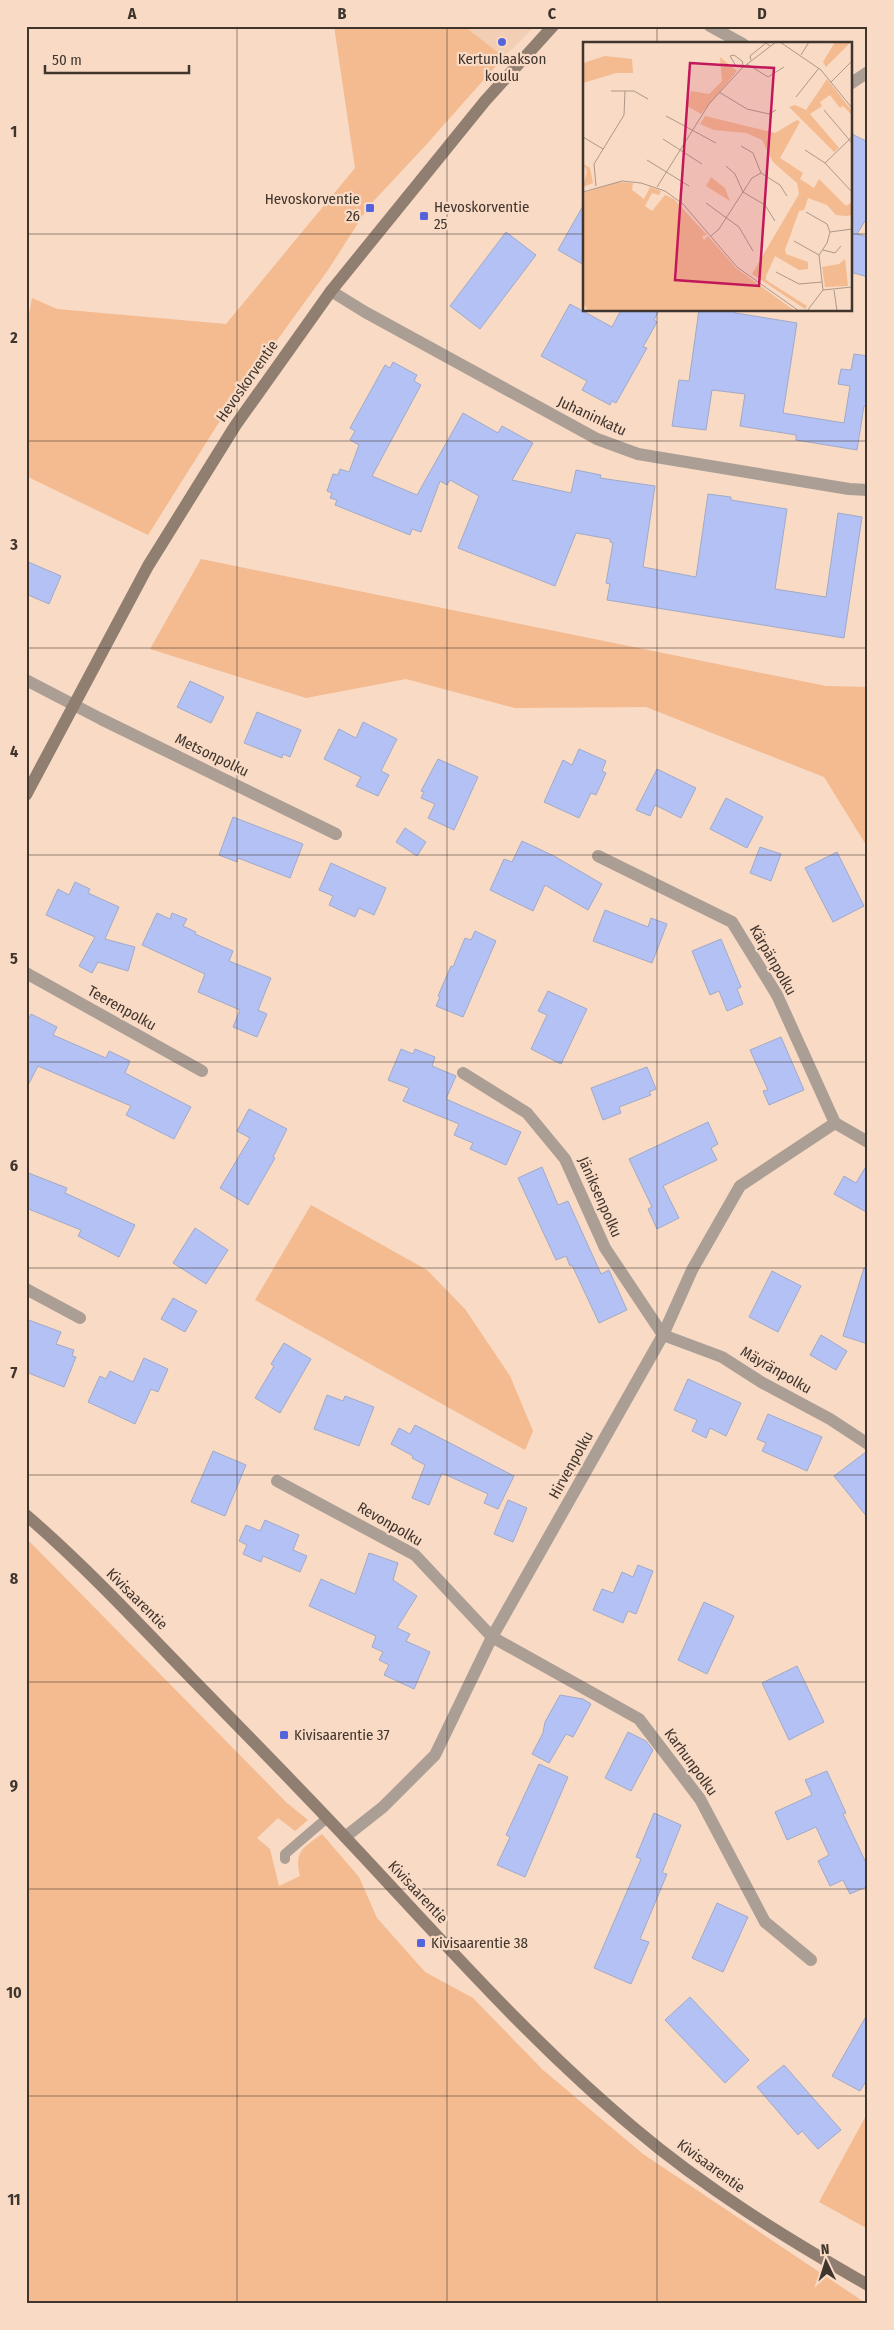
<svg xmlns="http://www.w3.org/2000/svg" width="894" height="2330" viewBox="0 0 894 2330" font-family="'Fira Sans Condensed',sans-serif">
<rect width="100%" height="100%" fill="#f8dac5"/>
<!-- built -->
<path fill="#f1ceb4" d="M464 26H535L504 57Z"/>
<!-- green -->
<path fill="#f4ba90" d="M334 26H464L504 57 425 146 369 206 328 270 228 408 148 535 26 476V331L32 298 57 309 226 324 355 168Z
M201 559 826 686 868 687V848L824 777 646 707 515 708 406 679 306 698 150 649Z
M311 1205 427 1270 465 1309 510 1376 533 1431 525 1450 255 1300Z
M26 1538 287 1803 308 1820 295 1831 278 1818 257 1838 270 1849 279 1886 300 1876C294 1851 303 1848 322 1834L359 1877 377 1918 425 1972 473 1998 543 2070 643 2154 867 2304H26Z
M868 2112V2229L819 2202Z"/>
<!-- building -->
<path fill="#b3c1f4" stroke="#a2aac7" d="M850 133 868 142V216L857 234 868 237V277L850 272Z
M584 204V265L558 250Z
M506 232 536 255 480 329 450 306Z
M570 304 612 327 621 310H659L654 320 657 322 643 347 647 348 616 403 612 401 610 405 582 390 587 381 541 356Z
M699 310H732L736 313 797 323 783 413 844 423 850 386 838 384 841 369 851 370 854 354 868 356V407L864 406 857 450 796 440V435L740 426 745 394 712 390 706 430 672 426 679 380 689 381Z
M393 362 417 375 414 381 421 385 372 476 417 495 463 413 498 433 502 426 533 443 512 480 571 493 576 470 601 475 600 478 655 486 643 567 696 577 708 494 731 497V500L787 509 775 589 826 597 838 513 862 517 844 638 607 600 610 584 606 583 613 543 610 542V539L576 533 555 586 458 548 479 496 450 480 447 485 440 481 421 532 412 529 410 535 335 505 337 500 330 498 332 493 327 491 333 474 338 475 340 469 349 472 359 445 350 440 355 431 350 428 385 365 390 368Z
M26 561 61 576 49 604 26 594Z
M190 681 224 697 211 723 177 707Z
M257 712 301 730 290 757 283 754 282 758 244 743Z
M363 722 397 739 381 771 389 775 378 796 356 786 361 777 324 759 339 729 356 738Z
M579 749 606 761 602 771 606 773 596 795 591 793 579 818 544 802 563 760 572 765Z
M438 759 478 777 454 830 428 818 435 804 421 798 424 792 421 791Z
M657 769 696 788 681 818 655 805 650 816 636 810Z
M726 798 763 817 747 848 710 829Z
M233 817 303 844 290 878 238 858 237 862 219 855Z
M405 828 426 842 417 856 396 842Z
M522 841 554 856 602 884 588 910 545 885 533 911 490 890 504 859 512 862Z
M760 847 781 854 771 881 750 873Z
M837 852 864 906 833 922 805 868Z
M331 863 386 888 374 915 359 908 355 917 329 905 333 896 319 890Z
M75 882 90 889 88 893 119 907 105 939 135 947 128 971 98 962 92 973 79 966 95 937 46 915 58 889 69 895Z
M605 910 648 927 651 918 667 924 652 963 593 941Z
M157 913 170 919 172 913 187 919 183 926 196 932 195 934 233 951 229 961 271 978 258 1010 267 1014 257 1037 233 1027 240 1010 198 992 205 974 142 945Z
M475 931 496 941 463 1017 436 1006 440 997 438 996 451 966 453 967 465 938 471 940Z
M721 939 741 987 737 989 743 1004 727 1011 719 991 710 995 692 951Z
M548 991 587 1009 561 1064 531 1049 547 1015 538 1011Z
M31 1014 57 1027 53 1035 106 1058 109 1051 130 1061 125 1073 191 1107 174 1139 126 1115 131 1106 38 1066 26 1089V1023Z
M781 1037 804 1090 769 1105 763 1091 768 1090 750 1050Z
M401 1049 413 1054 415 1049 435 1057 432 1066 456 1076 446 1099 521 1132 506 1165 470 1149 473 1143 454 1135 459 1124 403 1101 409 1088 388 1080Z
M647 1067 656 1089 649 1092 651 1095 619 1107 621 1113 603 1120 591 1088Z
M249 1109 287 1129 273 1157 275 1158 248 1205 220 1188 250 1138 237 1131Z
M708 1122 718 1144 711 1148 717 1160 663 1186 679 1218 657 1229 648 1209 652 1207 629 1159Z
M868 1163V1213L834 1194 844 1176 856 1183Z
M542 1167 558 1205 568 1201 601 1274 609 1270 627 1310 599 1323 572 1265 570 1266 566 1256 556 1260 518 1178Z
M26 1172 67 1188 65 1193 135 1225 119 1257 78 1236 81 1230 26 1208Z
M195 1228 228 1250 206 1284 173 1263Z
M864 1268 868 1269V1344L843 1336Z
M772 1271 801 1286 778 1332 749 1317Z
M173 1298 197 1311 185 1332 161 1319Z
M26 1319 61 1332 56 1344 74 1350 72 1356 76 1357 64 1387 26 1372Z
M821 1335 847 1351 836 1370 810 1355Z
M284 1343 311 1359 280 1413 255 1398 274 1366 271 1364Z
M144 1358 168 1369 158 1392 151 1389 135 1424 88 1402 100 1376 106 1379 110 1371 133 1382Z
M688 1379 741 1403 726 1436 710 1428 706 1438 692 1431 697 1420 674 1410Z
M327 1395 343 1401 345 1396 374 1407 359 1446 314 1429Z
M768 1414 822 1437 807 1471 762 1451 766 1443 757 1439Z
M415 1425 514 1476 498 1509 484 1503 488 1494 442 1473 429 1505 412 1498 425 1465 412 1458 413 1456 391 1444 399 1428 410 1434Z
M213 1451 246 1465 225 1516 191 1502Z
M866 1452H868V1518L834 1476Z
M508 1500 527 1508 513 1542 494 1534Z
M265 1520 299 1535 293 1550 307 1556 300 1572 263 1556 261 1562 243 1554 247 1545 239 1541 246 1525 260 1531Z
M369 1553 398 1563 393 1580 417 1596 397 1628 410 1634 406 1641 430 1652 414 1689 384 1675 389 1665 379 1660 383 1652 372 1647 376 1636 309 1606 321 1579 355 1594Z
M638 1565 653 1571 636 1614 628 1611 623 1623 593 1610 602 1589 613 1593 622 1572 633 1577Z
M704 1602 734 1616 707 1674 678 1660Z
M797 1666 824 1722 789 1740 762 1683Z
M560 1695 583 1699 591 1704 573 1737 566 1734 549 1763 532 1754 543 1733 545 1722Z
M628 1732 646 1741 653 1750 631 1791 605 1778Z
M539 1764 568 1777 525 1877 497 1865 510 1837 506 1835Z
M827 1771 846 1813 843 1814 868 1867V1886L850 1894 843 1880 830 1886 818 1861 829 1855 816 1827 787 1840 775 1812 812 1795 805 1780Z
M654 1813 681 1825 662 1873 667 1874 640 1939 649 1942 631 1984 594 1968 641 1859 636 1857Z
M717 1903 748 1917 723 1972 692 1958Z
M690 1997 749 2060 725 2083 665 2020Z
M868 2013V2078L860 2091 832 2076Z
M784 2065 841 2130 818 2149 802 2131 798 2135 757 2087Z"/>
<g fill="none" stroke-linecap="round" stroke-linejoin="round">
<!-- lane -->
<path stroke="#ab9e95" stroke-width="10" d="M285 1859V1854L327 1818"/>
<!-- street -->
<path stroke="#ab9e95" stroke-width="12" d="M710 26 743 44
M850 84 868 72
M331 291 365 312 597 439 638 454 849 489 868 490
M26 680 101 719 336 834
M598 856 732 922 777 995 835 1123
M26 973 202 1071
M463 1073 527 1113 565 1159 605 1248 663 1335 722 1357 761 1382 830 1419 868 1444
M835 1123 868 1142
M26 1289 80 1318
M277 1481 415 1555 492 1637 639 1719 700 1799 765 1922 811 1960
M345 1837 383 1807 435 1755 492 1637 663 1335 692 1270 740 1186 835 1123"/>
<!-- secondary -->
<path stroke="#907e71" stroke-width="12" d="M26 795 148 566 235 426 331 291 485 101 553 26
M26 1515C77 1559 124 1608 170 1656 229 1717 289 1777 346 1838 440 1938 529 2040 634 2128 706 2189 786 2238 868 2285"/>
</g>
<!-- grid -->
<path fill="none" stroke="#40352d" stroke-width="1" stroke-opacity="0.55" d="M237 26V2304M447 26V2304M657 26V44M26 234H584M850 234H868M657 310V2304M26 441H868M26 648H868M26 855H868M26 1062H868M26 1268H868M26 1475H868M26 1682H868M26 1889H868M26 2096H868"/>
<!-- markers -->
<g fill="#5465dc" stroke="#f8dac5" stroke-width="2">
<circle cx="502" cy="42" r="5"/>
<rect x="365" y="203" width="10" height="10" rx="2.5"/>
<rect x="419" y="211" width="10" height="10" rx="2.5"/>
<rect x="279" y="1730" width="10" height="10" rx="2.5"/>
<rect x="416" y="1938" width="10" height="10" rx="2.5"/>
</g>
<g text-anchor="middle" stroke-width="4.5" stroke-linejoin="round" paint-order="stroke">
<!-- poi labels -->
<g font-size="15" fill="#40352d" stroke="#f8dac5" text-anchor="start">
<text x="502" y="64" text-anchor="middle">Kertunlaakson<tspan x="502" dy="17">koulu</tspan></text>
<text x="360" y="204" text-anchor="end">Hevoskorventie<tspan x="360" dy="17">26</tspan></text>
<text x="434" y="212">Hevoskorventie<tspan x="434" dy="17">25</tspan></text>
<text x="294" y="1740">Kivisaarentie 37</text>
<text x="431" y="1948">Kivisaarentie 38</text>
</g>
<!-- street labels -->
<g font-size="15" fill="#40352d" stroke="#f8dac5">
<text transform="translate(247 381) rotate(-55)" y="5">Hevoskorventie</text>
<text transform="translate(592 416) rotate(25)" y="5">Juhaninkatu</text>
<text transform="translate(212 755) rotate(26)" y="5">Metsonpolku</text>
<text transform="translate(773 960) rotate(60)" y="5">Kärpänpolku</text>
<text transform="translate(122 1008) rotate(29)" y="5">Teerenpolku</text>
<text transform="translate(600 1197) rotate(66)" y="5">Jäniksenpolku</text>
<text transform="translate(776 1370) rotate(30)" y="5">Mäyränpolku</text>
<text transform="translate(571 1465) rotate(-61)" y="5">Hirvenpolku</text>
<text transform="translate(390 1524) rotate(30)" y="5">Revonpolku</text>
<text transform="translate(137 1599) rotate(45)" y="5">Kivisaarentie</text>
<text transform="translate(691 1762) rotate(54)" y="5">Karhunpolku</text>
<text transform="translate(418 1892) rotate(47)" y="5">Kivisaarentie</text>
<text transform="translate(711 2166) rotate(36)" y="5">Kivisaarentie</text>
</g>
</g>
<!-- overview -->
<g transform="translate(583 42)">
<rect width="269" height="269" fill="#f8dac5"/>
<path d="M252 0H268L243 25 240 20ZM22 14 49 17 50 31H33L0 41V21ZM137 15 154 29 118 72 104 64 108 49 126 52 139 39ZM244 37 269 69V73L260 64 257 66 247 53 237 60 239 64 227 72 256 106 251 110 206 65 212 63 223 68ZM122 74 192 91 214 78 217 80 197 116 220 131 217 137 231 146 236 137 263 164 269 160V173L263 174 253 173 244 163 225 156 221 168 216 169 202 208 203 212 225 220V227L216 228 192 214 183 234V238L224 264 222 267 169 232 216 152 214 141 190 120 179 98 163 91 131 88 117 82ZM0 122 7 126 10 141 0 145 4 129ZM128 135 142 146 147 159 123 144ZM34 140 50 141 49 148 61 157 67 145 78 149 76 153 69 151 62 164 69 169 82 153 91 157 124 193 119 194 121 198 125 194 153 226 212 269H5L0 261V151ZM262 217 265 244 242 245 239 225 256 222Z" fill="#f4ba90"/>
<path fill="none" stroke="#ae9888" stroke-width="1" d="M197 0 238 28 269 66M218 13 226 0M168 18 167 14 183 1 187 4M164 22 185 35 201 25M159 23 153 24 147 14 151 13 159 19 161 25M248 40 269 19M28 49H51L65 57M136 50 164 67 186 72 193 68M213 55 236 26M241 68 269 101M83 74 133 101M0 95 20 107M80 97 119 122M158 104 170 111 178 131M222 108 242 121 269 95M64 118 106 144M242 121 269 150M143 124 152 132 160 150 182 163 192 179M178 131 197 143 204 154M13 144 11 122 41 73 42 49M74 145 126 62 159 26 193 0M0 150 39 139 58 141 82 149 100 162 154 225 216 269M123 161 156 185 170 209M223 170 244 182 247 190 244 201 236 213 240 248M247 190 269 187M128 194 136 187 169 136 178 131M211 199 236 213M240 208 252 211 258 204M193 230 216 242 239 240M240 248 269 245M251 248 254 269M224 269 240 248"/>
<path fill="#c2185b" fill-opacity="0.15" stroke="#c2185b" stroke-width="2.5" d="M107 21 191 26 176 244 92 238Z"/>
<rect width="269" height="269" fill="none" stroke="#40352d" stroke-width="2.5"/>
</g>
<!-- border -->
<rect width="894" height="2330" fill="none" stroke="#f8dac5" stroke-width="55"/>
<!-- north arrow -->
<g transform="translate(826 2262) rotate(356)" stroke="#f8dac5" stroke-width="4" paint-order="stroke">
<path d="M0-4L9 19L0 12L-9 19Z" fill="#40352d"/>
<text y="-8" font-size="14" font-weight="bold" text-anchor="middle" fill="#40352d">N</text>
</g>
<!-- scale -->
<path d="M45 65v8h144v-8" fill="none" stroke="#40352d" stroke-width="2.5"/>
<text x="52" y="65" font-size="15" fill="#40352d" stroke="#f8dac5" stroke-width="4" paint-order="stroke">50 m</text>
<rect x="28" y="28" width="838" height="2274" fill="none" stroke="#40352d" stroke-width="2"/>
<g font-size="16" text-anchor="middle" font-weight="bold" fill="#40352d">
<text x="132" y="19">A</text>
<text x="342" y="19">B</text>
<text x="552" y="19">C</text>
<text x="762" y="19">D</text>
<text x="14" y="137">1</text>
<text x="14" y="343">2</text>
<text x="14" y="550">3</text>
<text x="14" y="757">4</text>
<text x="14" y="964">5</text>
<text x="14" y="1171">6</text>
<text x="14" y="1378">7</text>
<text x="14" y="1584">8</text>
<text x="14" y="1791">9</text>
<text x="14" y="1998">10</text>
<text x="14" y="2205">11</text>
</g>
</svg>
